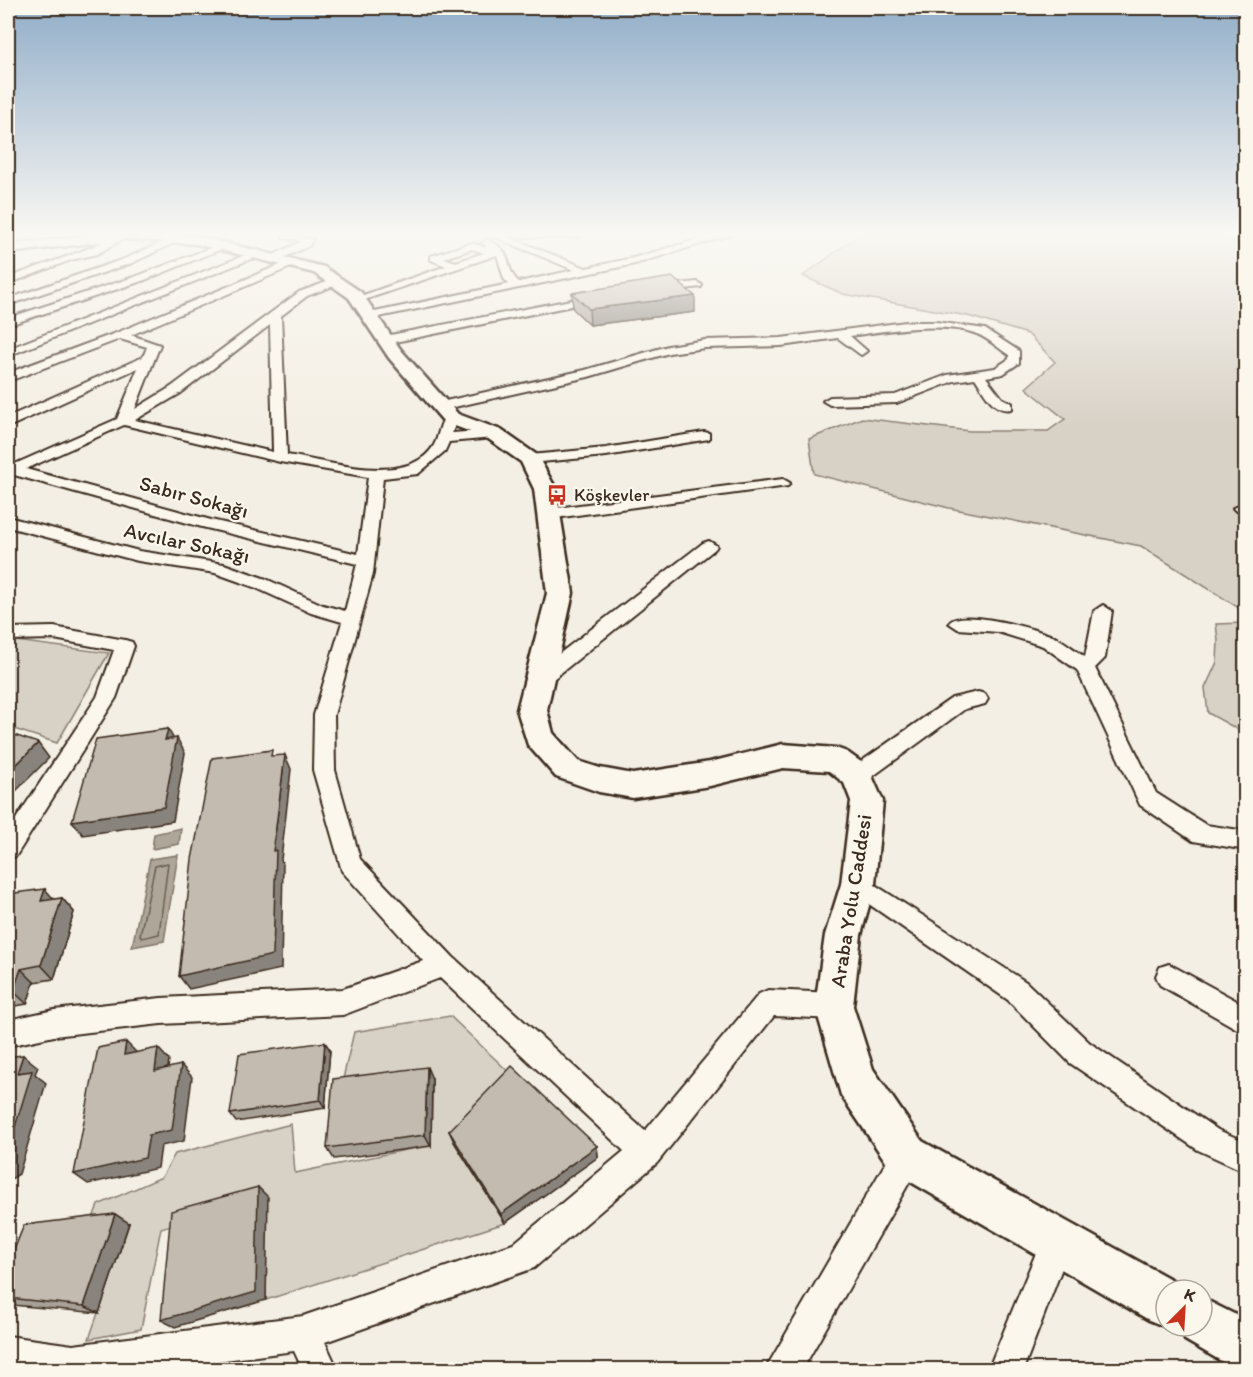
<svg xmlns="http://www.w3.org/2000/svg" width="1253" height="1377" viewBox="0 0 1253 1377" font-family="Itim,sans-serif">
<rect width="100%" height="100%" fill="#f3efe4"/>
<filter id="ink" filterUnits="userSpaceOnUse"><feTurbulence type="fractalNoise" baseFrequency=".0167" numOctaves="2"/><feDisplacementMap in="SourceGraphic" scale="12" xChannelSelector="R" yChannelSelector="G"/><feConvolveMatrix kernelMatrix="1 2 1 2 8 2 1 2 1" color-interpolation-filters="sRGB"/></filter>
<g filter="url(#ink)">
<!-- green -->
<path fill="#d8d1c6" stroke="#8a7e72" stroke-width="1.5" d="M860 234H1218L1245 246 1246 504 1237 506 1245 513V612L1141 546 949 508 814 474 809 439 862 418 970 431H1048L1065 419 1026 388 1055 362 1028 334 968 316 843 294 803 276Z
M1245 623 1246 730 1242 732 1208 713 1205 688 1217 662 1218 641 1216 624Z
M8 640 109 653 57 743 8 727Z
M450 1016 515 1078 454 1142 505 1223 266 1300 267 1197 161 1228 141 1329 89 1339 129 1224 91 1223 98 1205 162 1177 175 1154 291 1124 295 1173 430 1145 340 1091 354 1032Z"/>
<!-- water -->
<path fill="#afa69a" stroke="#817468" stroke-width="1.5" d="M181 828 179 844 152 849 154 834Z
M178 855 164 941 132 947 150 859Z"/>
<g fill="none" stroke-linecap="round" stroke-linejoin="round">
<!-- shore -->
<path stroke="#695c50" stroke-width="1.5" d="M168 863 159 934 142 938 140 935 155 866Z"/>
<!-- street casing -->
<g stroke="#3b2a1e" stroke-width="4">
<path id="street" d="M119 234H131L97 254 71 260 8 284V278C45 263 84 253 119 234Z
M283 234 313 239 309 246 281 259H273V255L302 241 283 238Z
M487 234H501L586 268 633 258 717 234H733L635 264 369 319 363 316 365 314 509 284 504 279 497 255 361 301 352 299 446 266 431 260V256L472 243 487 248 482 243 487 240C516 251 503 269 519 282L574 270ZM472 249 484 253 456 262 444 258Z
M519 234H582L577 237H524Z
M174 237 182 239 132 263 8 305V299L124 259Z
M221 244 229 246 145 280 15 323 8 324V318L137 276Z
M258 250 263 253 261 255 8 356V349Z
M294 259 299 262 298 264 131 335 160 345 135 409 171 387 299 292 338 278 343 281 342 283 307 296 281 316 287 455C327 461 409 488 434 445 440 435 439 417 451 414L458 418 452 433 494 430 501 434 494 438 449 442 445 451 418 474 383 478 373 574 334 715 335 770 360 859 453 957 645 1131 759 994 768 990 834 993 843 997 847 1006 843 1015 834 1019 774 1016 657 1163 534 1268 325 1342 338 1370H303L294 1351 149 1370H8V1336L73 1345 303 1316 513 1244 624 1151 440 978 343 1015 161 1024 54 1036 8 1046V1020L54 1010 161 998 343 989 423 961 342 871 313 770 314 715 342 622 311 613 254 587 215 573 138 561 8 527V517L139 551 224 564 266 579 323 605 345 611 357 564 202 527 14 475 8 476V467L117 419 138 368 13 425 8 426V417L143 357 147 347 120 339 12 380 8 381V373L116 333ZM270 325 273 452 135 420 181 393ZM124 425 280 462 368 477 358 554 211 520 26 469Z
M697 282 702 285 701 287 659 292 654 289 659 286Z
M597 295 601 296V300L385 344 379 340 385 336Z
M906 322H936L985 329 1019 351V363L1003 374 986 377 1002 398 1012 403V409C993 413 984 391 975 378L954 381 897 403 830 405 823 401 830 397 895 395 947 375 995 368 1009 359V355C999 349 988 338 977 334 943 321 885 331 850 336L867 351 861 355 838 338 781 346 705 348 669 353 588 377 441 410 434 406 441 402 585 370 668 346 705 340 781 338Z
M704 432 709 433V439L606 456 530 463 523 459 530 455 606 448Z
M783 479 790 483 788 486 548 519 540 514 548 509Z
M1246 502V512L1236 511 1233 508Z
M709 541 717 546 715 549 547 684H533L530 679 533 674 703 543Z
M1103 605 1112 611 1105 658 1095 668 1156 793 1206 825 1246 831V850L1193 841 1140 805 1077 670 1043 646 998 632 958 629 949 623C959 607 1041 630 1057 638 1067 643 1076 651 1085 657L1094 611Z
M54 627 125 640 132 642 134 646 116 698 16 856 8 859V831L97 697 114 650 54 639 8 640V628Z
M978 692 985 694 988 699 985 704 965 709 865 782 857 784 849 782 846 776 849 770 952 698Z
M858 874 1026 982 1090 1043 1218 1130 1246 1142V1172L1198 1150 1070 1063 1008 1000 850 891 846 884 850 877Z
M1169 964 1246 1006V1034L1160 985 1156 976 1160 967Z
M907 1141 918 1145 922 1156 918 1167 802 1370H765L896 1145Z
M1056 1226 1067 1231 1072 1242 1023 1370H988L1045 1231Z"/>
</g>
<!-- secondary casing -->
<g stroke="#3b2a1e" stroke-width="5">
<path id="secondary" d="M98 234 197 236 324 267 361 292 401 350 458 414 501 430 537 455 556 489 573 593 547 710 553 733 578 761 600 768 633 774 710 762 783 744 836 748 847 752 868 767 883 801 875 884 861 935 853 1006 873 1069 922 1141 1183 1286 1185 1290H1166V1326H1169L1166 1327 1149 1320 892 1171 841 1095 815 1006 825 935 841 884 851 801 844 783 829 771 783 768 710 786 633 798 599 792 556 777 528 745 517 710 547 593 534 489 521 462 487 438 444 422 389 358 349 298 314 273 197 244 125 239 8 253V245Z
M1202 1298 1246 1320V1370L1228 1365 1185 1340 1179 1326H1202Z"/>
</g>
<!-- primary casing -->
<g stroke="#3b2a1e" stroke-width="4">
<path id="primary" d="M1222 234 1246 235V246Z"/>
</g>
<!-- street -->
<use href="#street" fill="#fbf7ec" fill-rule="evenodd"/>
<!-- secondary -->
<use href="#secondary" fill="#fbf7ec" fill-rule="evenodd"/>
<!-- primary -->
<use href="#primary" fill="#fbf7ec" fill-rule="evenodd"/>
</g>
<!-- wall -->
<path fill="#a8a197" stroke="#3b2a1e" stroke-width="1.5" d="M572 293 695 312 590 325 573 309Z
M8 894 54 899 62 898 74 912 54 979 34 982 27 1004 8 1007Z
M330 1050 325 1108 236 1122 230 1114Z
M432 1079 431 1146 334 1159 327 1148Z
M449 1131 597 1146 598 1157 505 1223 454 1142Z
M129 1223 99 1313 12 1305 8 1303V1265Z"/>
<!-- shaded-wall -->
<path fill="#88837b" stroke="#3b2a1e" stroke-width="1.5" d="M695 296V312L590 325 589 309Z
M168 729 176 743 165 740Z
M177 738 185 753 173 821 83 835 72 821Z
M38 743 49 758 8 799V773Z
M285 755 291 769 281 860 283 864 281 969 189 989 179 976 273 851Z
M45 889 57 903 41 901Z
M62 898 74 912 54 979 41 965Z
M21 969 34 982 27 1004 13 991Z
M126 1042 138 1054 124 1055Z
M325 1042 330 1050 325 1108 320 1100Z
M158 1048 169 1060 166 1083 155 1071Z
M23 1055 38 1067 35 1074 46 1083 19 1174 8 1181V1150L17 1073Z
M181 1065 192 1077 184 1141 161 1146 158 1168 88 1184 74 1174 149 1135Z
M427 1067 432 1079 431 1146 425 1135Z
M597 1146 598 1157 505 1223 501 1214Z
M258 1187 268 1197 266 1300 175 1327 161 1320Z
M115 1214 129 1223 99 1313 84 1306Z"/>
<!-- building -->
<path fill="#c3bbb0" stroke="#3b2a1e" stroke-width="1.5" d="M672 277 695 296 589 309 572 293Z
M168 729 165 740 177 738 164 807 72 821 96 739Z
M8 733 38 743 8 773Z
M272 750 271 756 285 755 273 851 276 850 273 955 179 976 192 859 212 758Z
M45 889 41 901 62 898 41 965 21 969 13 991 8 992V894Z
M126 1042 124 1055 158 1048 155 1071 181 1065 172 1130 149 1135 145 1158 74 1174 98 1048Z
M325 1042 320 1100 230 1114 239 1054Z
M23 1055 17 1073 32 1071 8 1150V1057Z
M512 1066 597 1146 501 1214 449 1131Z
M427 1067 425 1135 327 1148 333 1079Z
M258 1187 256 1292 161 1320 171 1211Z
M115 1214 84 1306 8 1298V1265L24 1225Z"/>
</g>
<!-- sky -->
<linearGradient id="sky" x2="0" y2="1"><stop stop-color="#91aec9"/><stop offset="0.55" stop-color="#faf8f3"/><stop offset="1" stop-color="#faf8f3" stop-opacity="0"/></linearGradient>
<rect width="1253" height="427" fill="url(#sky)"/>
<!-- icons -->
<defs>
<g id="bus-bare" transform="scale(1.62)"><path d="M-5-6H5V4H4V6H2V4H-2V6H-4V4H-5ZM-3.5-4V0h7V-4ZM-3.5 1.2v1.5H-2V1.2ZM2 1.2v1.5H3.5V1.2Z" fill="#c8321e" stroke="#fbf7ec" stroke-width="2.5" paint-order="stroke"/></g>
</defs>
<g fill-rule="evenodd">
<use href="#bus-bare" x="557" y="495"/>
</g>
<g text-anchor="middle" stroke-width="4.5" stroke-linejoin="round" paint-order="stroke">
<!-- far-poi labels -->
<g font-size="18" fill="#3b2a1e" stroke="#fbf7ec" text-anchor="start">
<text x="574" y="501">Köşkevler</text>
</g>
<!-- street labels -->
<g font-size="21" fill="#3b2a1e" stroke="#fbf7ec">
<text transform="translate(194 497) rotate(15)" y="7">Sabır Sokağı</text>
<text transform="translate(187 543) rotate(12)" y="7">Avcılar Sokağı</text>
<text transform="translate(851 901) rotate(-81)" y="7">Araba Yolu Caddesi</text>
</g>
</g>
<!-- margin -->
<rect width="1253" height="1377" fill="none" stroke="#fbf7ec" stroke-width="30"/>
<rect x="15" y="15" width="1223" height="1347" fill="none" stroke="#3b2a1e" stroke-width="2" filter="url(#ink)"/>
<!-- north arrow -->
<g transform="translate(1184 1308) rotate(24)"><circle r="28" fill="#fbf7ec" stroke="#aea59a" stroke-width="1.5"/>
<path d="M0-4.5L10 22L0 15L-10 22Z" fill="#c8321e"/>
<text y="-9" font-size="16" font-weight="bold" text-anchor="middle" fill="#3b2a1e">K</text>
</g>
</svg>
